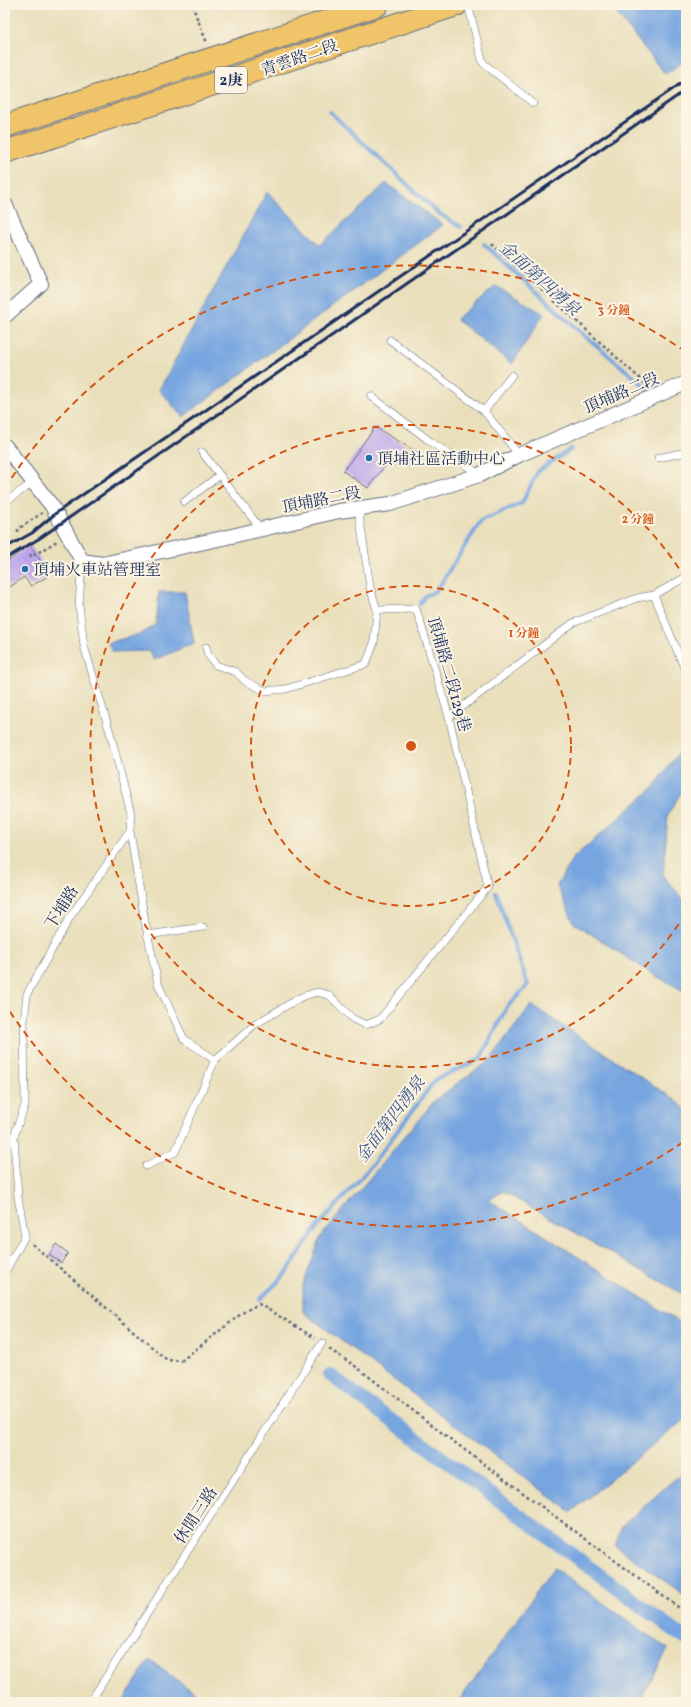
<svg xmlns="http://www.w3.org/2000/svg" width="691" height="1707" viewBox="0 0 691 1707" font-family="Vollkorn,'Noto Serif TC',serif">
<rect width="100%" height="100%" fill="#fcf5e5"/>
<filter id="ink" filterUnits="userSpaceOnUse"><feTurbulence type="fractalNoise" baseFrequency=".025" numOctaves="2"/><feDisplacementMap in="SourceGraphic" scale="8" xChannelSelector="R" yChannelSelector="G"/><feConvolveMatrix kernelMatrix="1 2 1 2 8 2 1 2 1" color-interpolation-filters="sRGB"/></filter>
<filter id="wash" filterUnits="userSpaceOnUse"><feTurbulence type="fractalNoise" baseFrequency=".012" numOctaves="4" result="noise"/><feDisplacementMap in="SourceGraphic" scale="16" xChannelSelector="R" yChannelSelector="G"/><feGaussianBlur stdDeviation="0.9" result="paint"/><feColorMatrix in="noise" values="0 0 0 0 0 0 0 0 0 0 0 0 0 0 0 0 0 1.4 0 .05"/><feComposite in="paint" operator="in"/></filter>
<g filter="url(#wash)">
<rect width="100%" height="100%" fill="#e9dfbb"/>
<!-- water -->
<path fill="#76a5e0" stroke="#486a9f" d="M636 5H686V60L665 74 614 10Z
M386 183 443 225 183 417 159 390 267 192 320 245Z
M496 286 544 314 512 364 456 319Z
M159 592H185L194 643 154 660 149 651 113 652 108 643 143 633 156 624Z
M684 745 686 747V784L668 815 663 876 686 902V992L654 975 574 923 557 886 572 859 653 788Z
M531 1005 676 1100 686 1110V1296L503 1191 489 1200 686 1326V1418L571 1512 303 1312V1285L321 1236 436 1099 490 1060Z
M686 1469V1596L615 1546 622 1526Z
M554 1568 668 1649 639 1702H458Z
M149 1660 208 1702H123Z"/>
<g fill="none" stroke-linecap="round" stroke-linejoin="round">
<!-- stream -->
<path stroke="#76a5e0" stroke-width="4" d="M316 5 317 10
M330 112 438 213 461 227
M484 244 577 329 647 388V395
M420 604 425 596 436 591 481 521 522 503 538 471 571 449
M260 1299 284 1276 317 1227 372 1165 436 1079 480 1059 507 1007 528 985 496 893"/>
<!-- canal -->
<path stroke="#76a5e0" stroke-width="14" d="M330 1375 686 1639"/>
</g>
<g id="blocks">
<!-- building -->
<path fill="#bda4ea" d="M375 427 418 453 410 464 389 460 368 488 343 471Z
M30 545 50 575 31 586 24 577 10 587 5 579V563Z
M56 1244 68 1253 61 1263 49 1255Z"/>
</g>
</g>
<g filter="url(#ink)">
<use href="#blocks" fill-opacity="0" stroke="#636d7f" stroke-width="1"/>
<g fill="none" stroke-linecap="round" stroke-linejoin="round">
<!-- lane casing -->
<g stroke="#636d7f" stroke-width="8">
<path id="lane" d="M468 5 483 63 533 103
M390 340 484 411 519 455
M371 396 431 442 479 474
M484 411 512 375
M202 452 260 528
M658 458 686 452
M5 502 34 482
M184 502 220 475
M654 595 686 672
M206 647 208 655 216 665 236 672 245 681 265 691 286 689 366 664 374 643 377 610
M449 717 573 623 637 598 654 595 686 577
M130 831 145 922 158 984 184 1039 215 1060
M147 935 203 927
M146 1166 175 1152 215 1060 254 1025 301 997 317 992 329 995 353 1019 366 1025 380 1019 488 887 449 717 421 624 416 609 377 610 370 587 358 507
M5 1272 25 1236 18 1197 14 1136 25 1105 24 1021 27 994 70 917 130 831 131 814 111 736 84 646 79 605 82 561
M90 1702 322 1343"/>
</g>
<!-- street casing -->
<g stroke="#636d7f" stroke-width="16">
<path id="street" d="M5 204 41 284 5 316
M5 446 52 506 82 561 102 564 223 538 339 511 390 504 479 475 519 455 686 383"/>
</g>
<!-- primary casing -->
<g stroke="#636d7f" stroke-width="24">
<path id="primary" d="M5 126 377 5
M5 152 456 5"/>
</g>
<!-- path -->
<path stroke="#636d7f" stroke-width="2.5" stroke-dasharray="3 3" stroke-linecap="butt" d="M192 5 207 43
M492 244 647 385
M18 532V529L42 513
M30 554 31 557 57 541
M32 1244 167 1360 181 1361 245 1311 259 1304 315 1338
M329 1349 355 1366 446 1436 686 1613"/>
<!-- lane -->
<use href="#lane" stroke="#fff" stroke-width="7"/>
<!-- street -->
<use href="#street" stroke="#fff" stroke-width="14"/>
<!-- primary -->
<use href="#primary" stroke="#f0c469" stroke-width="22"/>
<!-- rail -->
<path stroke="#1b2f5e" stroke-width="3" d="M5 548 32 533 56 513 686 80
M5 559 40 538 686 90"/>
</g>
</g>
<!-- distance rings -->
<g fill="none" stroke="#d45514" stroke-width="2" stroke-dasharray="7 5">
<circle cx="411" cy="746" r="160"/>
<path d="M685 914A321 321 0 1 1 685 578"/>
<path d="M683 1142A481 481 0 0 1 5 1004M5 488A481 481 0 0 1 683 350"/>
</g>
<!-- markers -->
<g fill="#1f6fb2" stroke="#fcf5e5" stroke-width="1.5">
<circle cx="369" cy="458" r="4"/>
<circle cx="25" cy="569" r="4"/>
</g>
<g text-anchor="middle" stroke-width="4" stroke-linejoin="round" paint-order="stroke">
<!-- shield labels -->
<rect fill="#fcf5e5" stroke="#5e6a86" stroke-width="1" x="215" y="67" width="32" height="26" rx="3"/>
<g font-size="15" font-weight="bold" fill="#1b2f5e">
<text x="231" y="85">2庚</text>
</g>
<!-- street labels -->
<g font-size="16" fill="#1b2f5e" stroke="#fcf5e5">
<text transform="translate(299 57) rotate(-19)" y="6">青雲路二段</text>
<text transform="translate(621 392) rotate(-23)" y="6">頂埔路二段</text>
<text transform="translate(321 499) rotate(-11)" y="6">頂埔路二段</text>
<text transform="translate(450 674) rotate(74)" y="6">頂埔路二段129巷</text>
<text transform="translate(61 907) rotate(-58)" y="6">下埔路</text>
<text transform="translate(195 1515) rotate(-57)" y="6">休閒三路</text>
</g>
<!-- poi labels -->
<g font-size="16" fill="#1b2f5e" stroke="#fcf5e5" text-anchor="start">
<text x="377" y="464">頂埔社區活動中心</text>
<text x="33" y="575">頂埔火車站管理室</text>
</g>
<!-- water labels -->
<g font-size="17" font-style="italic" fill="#3b588c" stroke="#fcf5e5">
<text transform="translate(540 278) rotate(42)" y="6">金面第四湧泉</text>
<text transform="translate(390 1119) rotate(-53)" y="6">金面第四湧泉</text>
</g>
</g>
<circle cx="411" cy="746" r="6" fill="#d45514" stroke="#fcf5e5" stroke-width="2"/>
<g font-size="12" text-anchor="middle" font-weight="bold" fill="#d45514" stroke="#fcf5e5" stroke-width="4" stroke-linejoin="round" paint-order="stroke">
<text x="614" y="314">3 分鐘</text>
<text x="638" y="523">2 分鐘</text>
<text x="524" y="637">1 分鐘</text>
</g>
<!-- margin -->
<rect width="691" height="1707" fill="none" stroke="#fcf5e5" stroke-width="20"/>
</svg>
